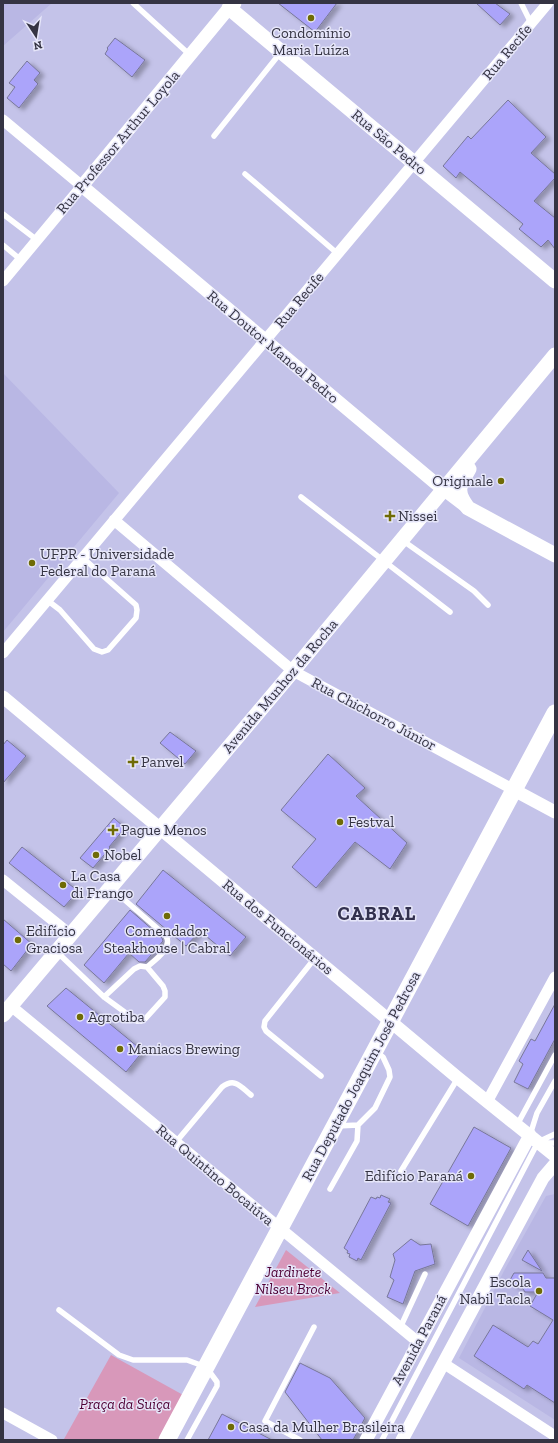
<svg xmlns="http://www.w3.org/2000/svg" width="558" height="1443" viewBox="0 0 558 1443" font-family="'Zilla Slab',serif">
<defs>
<filter id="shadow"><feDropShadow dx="4.5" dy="2.5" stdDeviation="2" flood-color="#0004"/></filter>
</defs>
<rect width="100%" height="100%" fill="#c4c3e9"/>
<!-- built -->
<path fill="#b9b7e4" d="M3 3H52L3 46Z
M3 373 119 493 3 632Z
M555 1194V1420L459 1358 505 1269 546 1196Z"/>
<!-- green -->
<path fill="#d898ba" d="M286 1250 340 1293 255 1307Z
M111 1355 185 1396 160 1440 64 1439Z"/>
<!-- building -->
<path fill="#aba4fa" stroke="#787799" filter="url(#shadow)" d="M278 3H337L315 32Z
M476 3H495L510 14 500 25Z
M115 38 145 60 132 77 105 54 108 49 107 48Z
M27 61 40 73 34 80 38 84 19 108 7 98 15 87 9 83Z
M508 100 546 137 531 153 555 174V178L534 201 555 218V249L548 240 541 247 519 229 523 224 460 172 456 178 443 166 468 136 471 139Z
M170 732 196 751 185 764 160 743Z
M7 740 26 756 3 783V745Z
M328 754 365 788 356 796 407 843 390 869 355 842 316 888 292 867 316 839 281 810Z
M114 818 125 828 109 847 110 848 93 868 80 858Z
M22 847 78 891 64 907 9 863Z
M163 870 246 937 230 956 200 931 186 946 136 904Z
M130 910 162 938 163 941 145 962H139L129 953 104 983 84 965Z
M3 919 32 944 11 971 3 964Z
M66 988 143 1051 126 1072 47 1006Z
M555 1004V1039L528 1089 514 1082 523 1064 519 1061 531 1039 535 1041Z
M474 1127 511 1148 468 1226 430 1204Z
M381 1195 390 1199 388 1202 391 1203 361 1260 358 1258 357 1261 349 1257 350 1254 347 1253 348 1251 344 1248 371 1197 376 1199 377 1197 380 1198Z
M411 1239 420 1245 431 1244 435 1264 415 1271 403 1304 387 1297 394 1280 390 1277 395 1260 393 1254Z
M528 1250 542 1271 522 1260Z
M514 1273H543L546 1278H555V1403L527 1385 524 1389 474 1356 493 1325 528 1347 533 1341 538 1344 553 1320 530 1306 538 1292H525L521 1286H514L510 1280Z
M300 1363 330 1378 365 1418 353 1440H322L285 1392Z
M222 1414 272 1440H208Z"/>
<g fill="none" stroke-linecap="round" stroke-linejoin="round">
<!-- service -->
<path stroke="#fff" stroke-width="5.5" d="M133 3 190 55
M521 3 531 23
M214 136 281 52
M245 174 338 254
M3 214 37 240
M3 245 21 260
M301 497 450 612
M402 540 474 591 488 605
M47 600 60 610 94 649 102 652 108 650 136 618 137 610 136 605 83 558
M111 888 166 936C173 948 155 960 147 967
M57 952 104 997 137 1021H141L145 1019 165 997V991L163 986 147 967 140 966 134 969 104 997
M315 958 265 1021 264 1027 266 1031 321 1076
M517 1125 555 1055
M337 1126 358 1125 375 1108 390 1077 389 1070 383 1057 377 1052
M530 1135 537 1113 555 1081
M176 1142 222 1087C235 1077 241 1087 251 1095
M538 1142 555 1134
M542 1143H555
M401 1171 458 1078
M330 1189 357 1141 358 1125
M59 1310 119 1355 133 1360H187L206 1367 217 1382V1386L187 1440
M400 1328 425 1274
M300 1440 265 1421 314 1327
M382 1440 538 1142"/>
<!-- minor -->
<path stroke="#fff" stroke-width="11" d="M3 120 82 186 3 281
M114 520 293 671 514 790
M3 653 548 3
M3 880 71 935
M11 1006 418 1342
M487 1102 555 977
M443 1363 555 1436
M3 1413 52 1440"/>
<!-- tertiary -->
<path stroke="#fff" stroke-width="13" d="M229 8 82 186 434 482 468 508
M3 697 458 1078 555 1156
M514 790 555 812
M366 1440 530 1135
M402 1440 543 1178 555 1164"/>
<!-- secondary -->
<path stroke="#fff" stroke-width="15" d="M234 3 229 8 555 281
M469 469C459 486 455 491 468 508L555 555
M3 1015 293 671 555 355"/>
<!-- primary -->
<path stroke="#fff" stroke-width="17" d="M167 1440 555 713"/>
</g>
<!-- markers -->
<g fill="#6f6b06" stroke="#e6e6f9" stroke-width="1.5">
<circle cx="311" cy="18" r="4"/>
<circle cx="501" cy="481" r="4"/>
<path d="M388 510h4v4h4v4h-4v4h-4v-4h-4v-4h4z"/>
<circle cx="32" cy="563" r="4"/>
<path d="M131 756h4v4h4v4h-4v4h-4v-4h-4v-4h4z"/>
<circle cx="340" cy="822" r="4"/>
<path d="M111 824h4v4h4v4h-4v4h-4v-4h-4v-4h4z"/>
<circle cx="96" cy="855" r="4"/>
<circle cx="63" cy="885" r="4"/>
<circle cx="167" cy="916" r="4"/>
<circle cx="18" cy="940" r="4"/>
<circle cx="80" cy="1017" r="4"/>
<circle cx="120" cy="1049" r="4"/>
<circle cx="471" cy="1176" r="4"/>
<circle cx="539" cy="1291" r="4"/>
<circle cx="231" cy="1427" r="4"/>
</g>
<g text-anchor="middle" stroke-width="3" stroke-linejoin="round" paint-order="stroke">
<!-- poi labels -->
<g font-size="15" fill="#353443" stroke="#e6e6f9" text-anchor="start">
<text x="311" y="38" text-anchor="middle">Condomínio<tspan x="311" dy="17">Maria Luíza</tspan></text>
<text x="493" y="486" text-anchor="end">Originale</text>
<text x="398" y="521">Nissei</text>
<text x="40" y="559">UFPR - Universidade<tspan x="40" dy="17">Federal do Paraná</tspan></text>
<text x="141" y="767">Panvel</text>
<text x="348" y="827">Festval</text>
<text x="121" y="835">Pague Menos</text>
<text x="104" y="860">Nobel</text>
<text x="71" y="881">La Casa<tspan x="71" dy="17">di Frango</tspan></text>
<text x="26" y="936">Edifício<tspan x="26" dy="17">Graciosa</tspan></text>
<text x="167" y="936" text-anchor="middle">Comendador<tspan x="167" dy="17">Steakhouse | Cabral</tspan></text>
<text x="88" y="1022">Agrotiba</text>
<text x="128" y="1054">Maniacs Brewing</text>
<text x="463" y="1181" text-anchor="end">Edifício Paraná</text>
<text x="531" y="1287" text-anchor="end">Escola<tspan x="531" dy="17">Nabil Tacla</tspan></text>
<text x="239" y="1432">Casa da Mulher Brasileira</text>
</g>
<!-- street labels -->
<g font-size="15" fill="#353443" stroke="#e6e6f9">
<text transform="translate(507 52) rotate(-50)" y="5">Rua Recife</text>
<text transform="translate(118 142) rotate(-50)" y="5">Rua Professor Arthur Loyola</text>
<text transform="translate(389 142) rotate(40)" y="5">Rua São Pedro</text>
<text transform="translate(299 300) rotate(-50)" y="5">Rua Recife</text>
<text transform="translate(273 347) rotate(40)" y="5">Rua Doutor Manoel Pedro</text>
<text transform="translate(280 686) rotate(-50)" y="5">Avenida Munhoz da Rocha</text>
<text transform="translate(374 714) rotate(28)" y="5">Rua Chichorro Júnior</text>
<text transform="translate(278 927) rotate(40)" y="5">Rua dos Funcionários</text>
<text transform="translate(361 1076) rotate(-62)" y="5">Rua Deputado Joaquim José Pedrosa</text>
<text transform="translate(215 1175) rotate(40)" y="5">Rua Quintino Bocaiúva</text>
<text transform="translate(419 1340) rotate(-62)" y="5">Avenida Paraná</text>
</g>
<!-- park labels -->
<g font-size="15" font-style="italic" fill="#4f0035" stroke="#e6e6f9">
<text x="293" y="1277">Jardinete<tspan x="293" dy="17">Nilseu Brock</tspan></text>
<text x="125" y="1409">Praça da Suíça</text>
</g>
<!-- district labels -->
<g font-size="19" font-weight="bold" letter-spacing="1" fill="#33314f" stroke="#e6e6f9">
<text x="377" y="920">CABRAL</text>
</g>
</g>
<!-- border -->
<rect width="558" height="1443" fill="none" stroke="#353443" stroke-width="8"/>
<!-- north arrow -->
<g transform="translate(36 36) rotate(168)" stroke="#e6e6f9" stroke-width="3" paint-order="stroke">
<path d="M0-3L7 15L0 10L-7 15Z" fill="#353443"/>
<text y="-6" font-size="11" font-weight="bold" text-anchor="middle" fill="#353443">N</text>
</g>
</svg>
